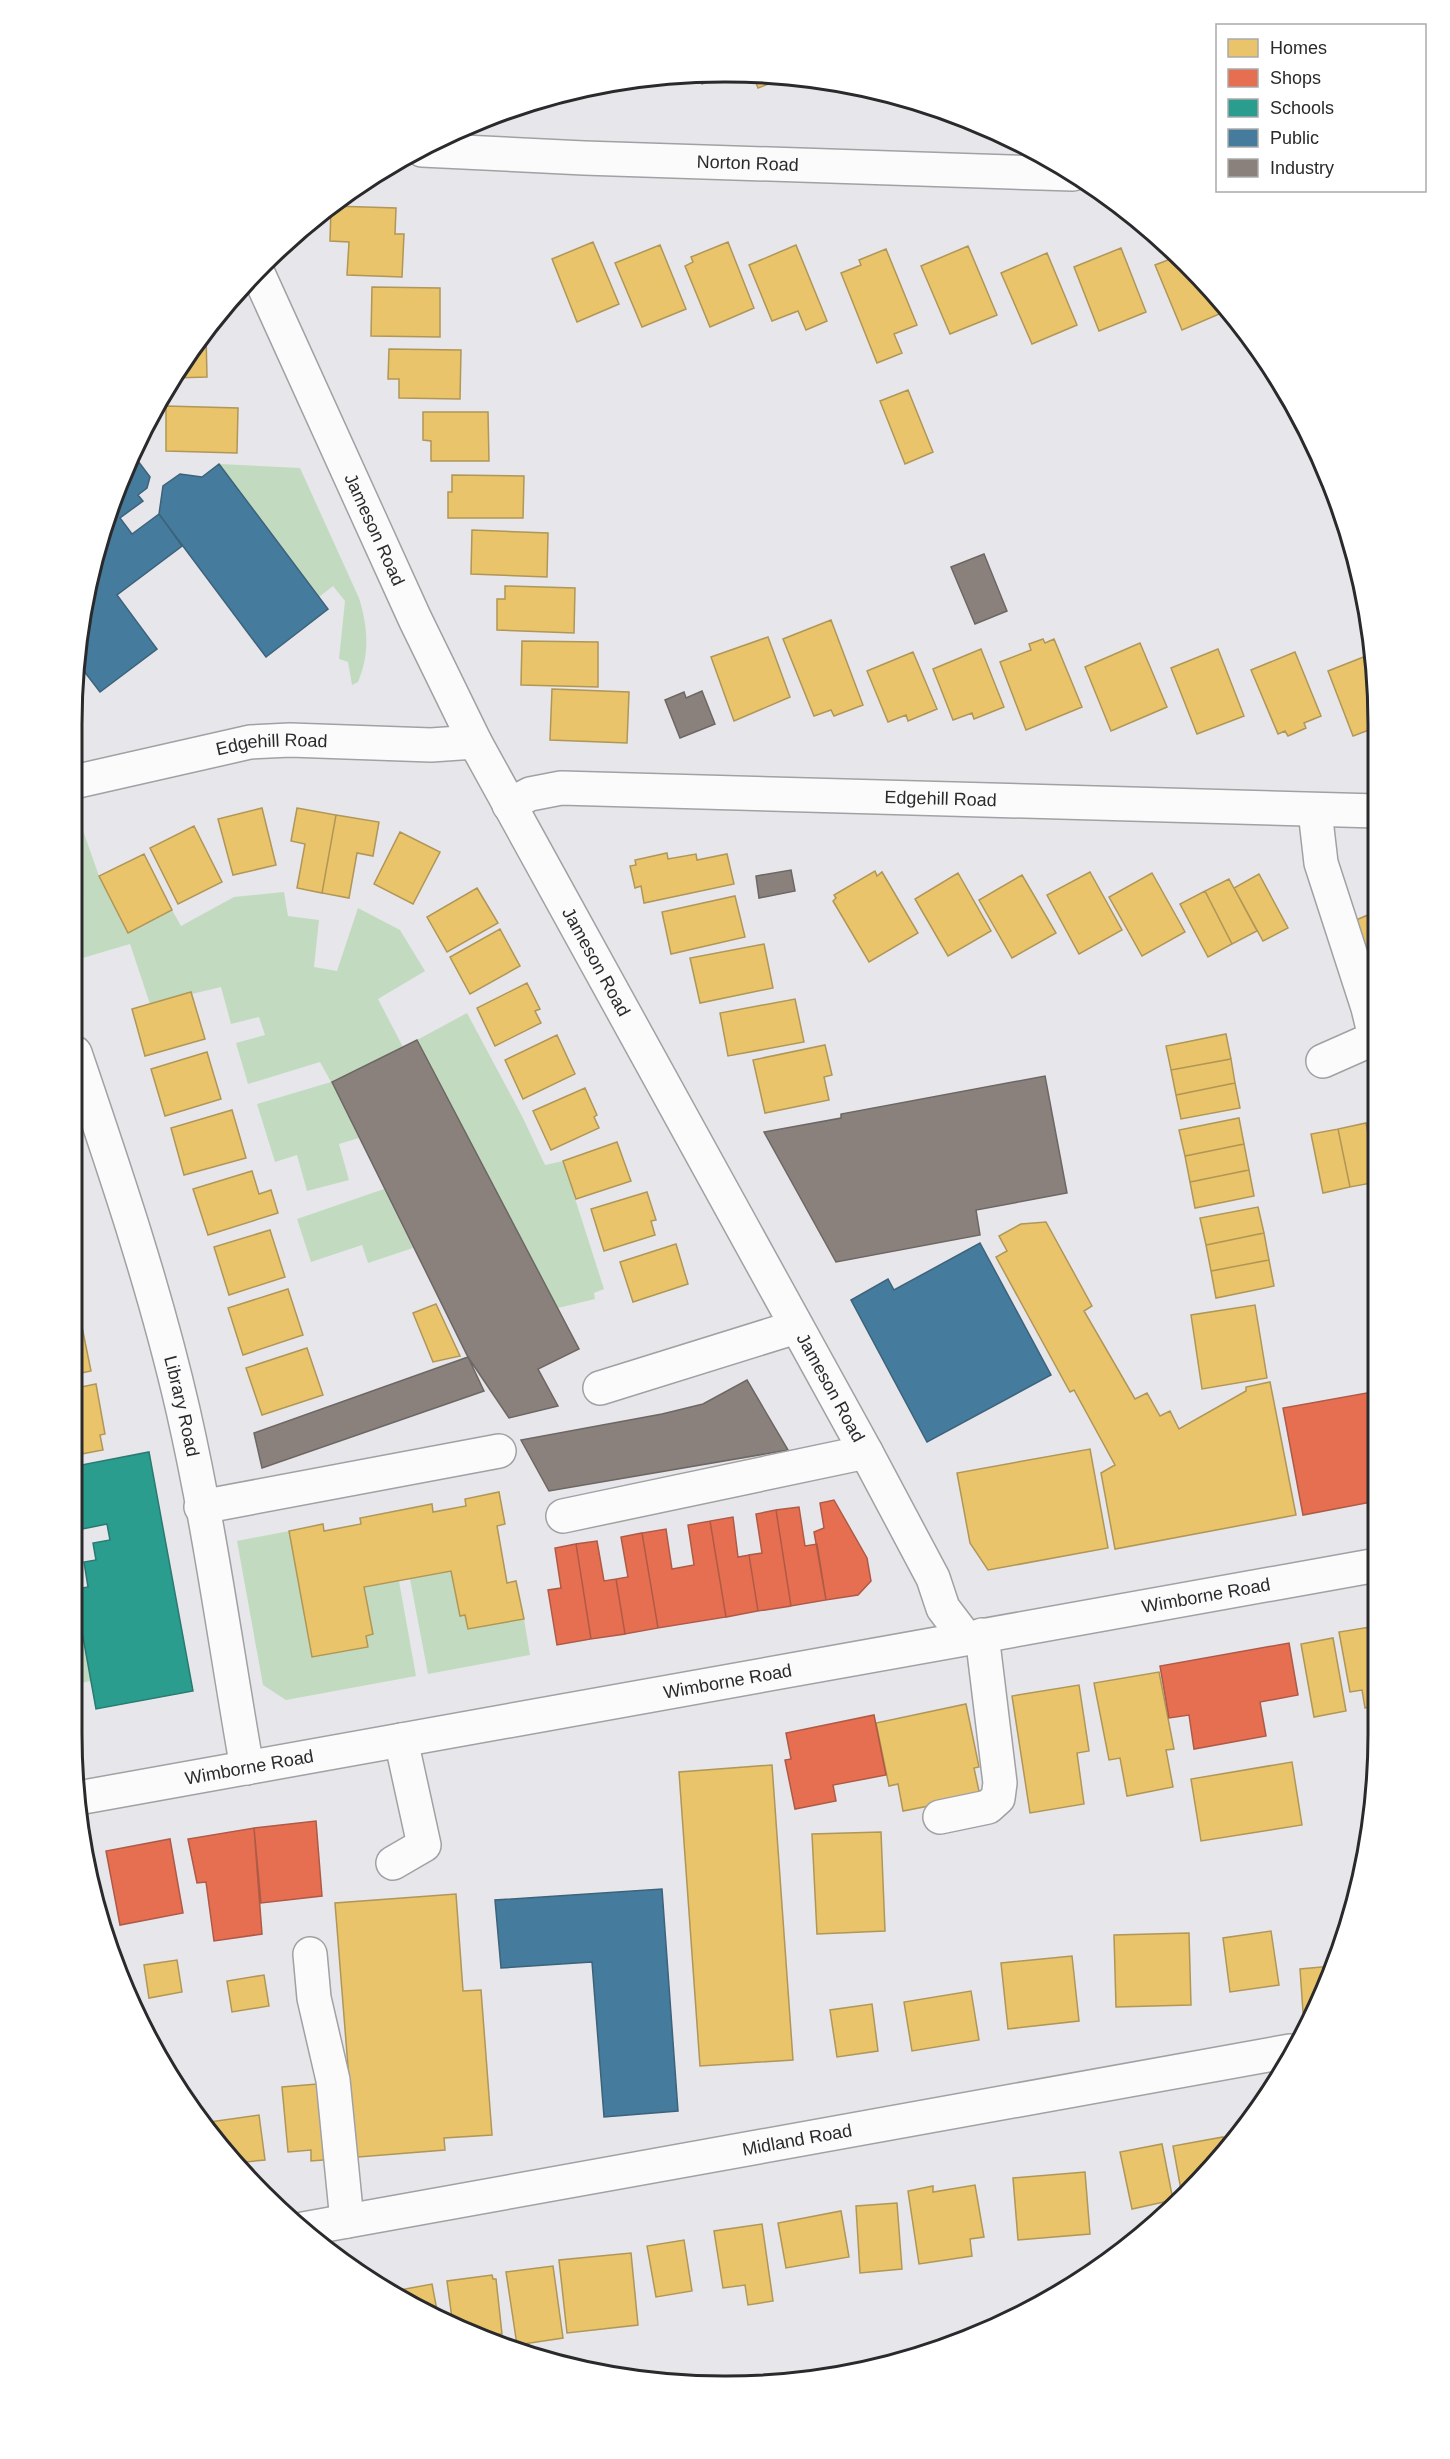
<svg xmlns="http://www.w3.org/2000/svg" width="1450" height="2459" viewBox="0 0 1450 2459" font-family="Arial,sans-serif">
<rect width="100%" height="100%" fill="#e7e6ea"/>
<!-- green -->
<path fill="#c2dbc0" d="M219 464 300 468 359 598C368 627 370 654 358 682L352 685 348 662 339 659 345 601 333 586 319 597Z
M80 822 99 876 128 933 172 910 181 926 234 897 284 892 288 916 319 920 314 967 337 971 358 908 400 930 425 971 378 999 403 1047 332 1082 359 1138 339 1144 349 1180 307 1191 297 1155 275 1162 257 1104 331 1082 320 1062 248 1084 236 1043 265 1035 259 1017 231 1024 221 987 150 1004 130 944 76 960 74 954V824Z
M467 1013 522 1116 545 1165 563 1161 604 1289 594 1293 595 1299 558 1308 417 1040Z
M384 1189 413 1248 368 1263 362 1245 311 1262 297 1219Z
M289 1531 312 1657 368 1647 366 1636 372 1634 364 1587 399 1581 416 1676 286 1700 263 1685 237 1541Z
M451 1571 460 1616 524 1619 530 1655 428 1674 410 1579Z
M77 1604 91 1681 77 1684Z"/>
<!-- homes -->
<path fill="#e9c46a" stroke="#b09657" stroke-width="1.5" d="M725 72 730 73 702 84 698 75Z
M753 75 784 78 758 88Z
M333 206 396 208 395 234H404L402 277 347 275 349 242 330 241 331 208Z
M593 242 619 304 577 322 552 259Z
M728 242 754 308 710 327 685 266 693 262 691 257Z
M660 245 686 309 642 327 615 263Z
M796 245 827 321 806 330 798 311 772 321 749 265Z
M968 246 997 315 950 334 921 266Z
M1121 248 1146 312 1099 331 1074 267Z
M886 249 917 325 894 334 902 353 877 363 841 273 861 265 859 260Z
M1047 253 1077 325 1032 344 1001 273Z
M1178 256 1187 264 1224 312 1182 330 1155 265Z
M372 287 440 288V337L371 336Z
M206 333 207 377 174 378 182 363Z
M389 349 461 350 460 399 399 398V379H388Z
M908 390 933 452 905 464 880 401Z
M166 406 238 408 237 453 166 451Z
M423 412H488L489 461H431V441L423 440Z
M452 475 524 476 523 518H448V492H452Z
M472 530 548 533 547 577 471 574Z
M505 586 575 588 574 633 497 630V599H505Z
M831 620 863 705 834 716 831 710 814 716 783 639Z
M768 637 790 697 734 721 711 657Z
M1043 639 1045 643 1054 639 1082 707 1026 730 1000 662 1031 650 1029 644Z
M522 641 598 642V687L521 685Z
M1140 643 1167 707 1111 731 1085 667Z
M981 649 1004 707 974 719 972 713 953 720 933 669Z
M1218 649 1244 716 1197 734 1171 668Z
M913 652 937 709 908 721 906 715 888 722 867 671Z
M1295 652 1321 716 1304 723 1306 728 1288 736 1285 731 1278 734 1251 670Z
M1371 654 1377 682V727L1353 736 1328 671Z
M552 689 629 692 627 743 550 740Z
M262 808 276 865 233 875 218 819Z
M297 808 336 815 322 893 297 888 305 844 291 841Z
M336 815 379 822 373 856 357 853 349 898 322 893Z
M194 826 222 882 178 904 150 848Z
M400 832 440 852 413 904 374 884Z
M667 853 668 859 696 854 697 860 727 854 734 884 644 903 641 886 635 888 630 866 636 865 635 860Z
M144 854 172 910 128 933 99 876Z
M875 871 877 876 882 872 918 933 869 962 833 901 836 898 834 895Z
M1090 872 1122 930 1079 954 1047 895Z
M958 873 991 931 948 956 915 899Z
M1152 873 1185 932 1142 956 1109 897Z
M1259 874 1288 928 1263 941 1234 888Z
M1022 875 1056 933 1012 958 979 900Z
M1229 879 1257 931 1232 944 1205 891Z
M477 888 498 923 447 952 427 917Z
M1205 891 1232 944 1208 957 1180 904Z
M735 896 745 937 671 954 662 912Z
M1377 911V973L1354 921Z
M500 929 520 966 470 994 450 957Z
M764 944 773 988 700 1003 690 958Z
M527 983 540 1009 535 1011 541 1023 495 1046 477 1008Z
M191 992 205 1039 145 1056 132 1009Z
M795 999 804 1042 728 1056 720 1013Z
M1226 1034 1231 1059 1171 1070 1166 1046Z
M557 1035 575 1074 523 1099 505 1060Z
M825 1045 832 1075 824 1077 829 1100 765 1113 753 1060Z
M207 1052 221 1099 165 1116 151 1069Z
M1231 1059 1235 1083 1176 1095 1171 1070Z
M1235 1083 1240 1108 1181 1119 1176 1095Z
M585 1088 597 1115 594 1117 599 1128 551 1150 533 1111Z
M232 1110 246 1158 184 1175 171 1128Z
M1239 1118 1244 1144 1185 1156 1179 1130Z
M1366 1123 1377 1182 1350 1187 1338 1129Z
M1338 1129 1350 1187 1323 1193 1311 1134Z
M617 1142 631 1181 576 1199 563 1161Z
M1244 1144 1249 1170 1190 1182 1185 1156Z
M1249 1170 1254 1196 1195 1208 1190 1182Z
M252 1171 259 1194 271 1190 278 1213 208 1235 193 1189Z
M647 1192 656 1220 651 1221 655 1235 604 1251 591 1209Z
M1258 1207 1264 1233 1206 1245 1200 1218Z
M1046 1222 1092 1306 1084 1311 1135 1399 1147 1393 1160 1416 1170 1411 1179 1429 1246 1391V1387L1270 1382 1296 1515 1115 1549 1101 1473 1115 1465 1074 1390 1070 1392 996 1257 1007 1251 999 1236 1021 1224Z
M270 1230 285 1277 229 1295 214 1247Z
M1264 1233 1269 1260 1211 1271 1206 1245Z
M676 1244 688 1284 633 1302 620 1262Z
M1269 1260 1274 1286 1216 1298 1211 1271Z
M288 1289 303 1335 243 1355 228 1308Z
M436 1304 460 1356 433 1362 413 1313Z
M1255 1305 1267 1378 1202 1389 1191 1315Z
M81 1322 91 1371 76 1374V1323Z
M307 1348 323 1395 262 1415 246 1368Z
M96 1384 105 1434 100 1435 103 1450 76 1455V1388Z
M1090 1449 1108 1548 988 1570 970 1543 957 1473Z
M499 1492 505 1524 497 1526 507 1583 516 1581 524 1619 468 1629 465 1615 460 1616 451 1571 364 1587 373 1634 366 1636 368 1647 312 1657 289 1531 323 1524 324 1531 361 1524 360 1518 432 1504 433 1512 466 1506 465 1499Z
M1370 1627 1371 1632 1377 1631V1706L1365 1708 1362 1690 1350 1692 1339 1632Z
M1333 1638 1346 1711 1314 1717 1301 1644Z
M1159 1672 1174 1749 1166 1750 1173 1787 1127 1796 1120 1758 1109 1760 1094 1683Z
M1079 1685 1089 1751 1077 1753 1084 1804 1030 1813 1012 1696Z
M966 1704 979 1767 974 1768 980 1796 903 1811 898 1784 889 1786 876 1723Z
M1292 1762 1302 1825 1201 1841 1191 1779Z
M772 1765 793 2060 700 2066 679 1772Z
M881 1832 885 1931 817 1934 812 1834Z
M456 1894 463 1991 481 1990 492 2135 444 2138 445 2150 346 2158 350 2092 335 1903Z
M1271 1931 1279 1985 1230 1992 1223 1938Z
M1189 1933 1191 2005 1116 2007 1114 1935Z
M1072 1956 1079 2021 1008 2029 1001 1963Z
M177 1960 182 1992 149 1998 144 1965Z
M1332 1966 1310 2012H1303L1300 1969Z
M126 1968 132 2006 117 1969Z
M264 1975 269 2006 232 2012 227 1981Z
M971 1991 979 2040 912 2051 904 2002Z
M872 2004 878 2051 837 2057 830 2010Z
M329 2083 336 2159 311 2161V2150L288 2152 282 2087Z
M259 2115 265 2160 235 2163 202 2123Z
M1223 2137 1225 2152 1216 2165 1190 2189 1181 2190 1173 2146Z
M1162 2144 1173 2200 1132 2209 1120 2152Z
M1085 2172 1090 2234 1018 2240 1013 2178Z
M975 2185 984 2237 970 2239 972 2256 919 2264 908 2191 933 2186V2192Z
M897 2203 902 2269 860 2273 856 2206Z
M841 2211 849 2257 786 2268 778 2223Z
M762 2224 773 2301 748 2305 745 2285 723 2288 714 2231Z
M684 2240 692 2291 656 2297 647 2246Z
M631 2253 638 2325 567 2333 559 2260Z
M553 2266 563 2338 517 2345 506 2272Z
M492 2275 493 2279H496L502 2334H499L500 2344 453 2326 447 2281Z
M432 2284 439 2321 389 2292Z"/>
<!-- shops -->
<path fill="#e76f51" stroke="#ae5a46" stroke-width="1.5" d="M1372 1392 1377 1417V1501L1303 1515 1283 1408Z
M834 1500 867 1558 871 1581 858 1595 826 1600 814 1532 824 1528 820 1503Z
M799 1507 805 1546 817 1544 826 1600 791 1606 776 1510Z
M776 1510 791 1606 758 1611 749 1555 762 1553 756 1514Z
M733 1517 738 1557 749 1555 758 1611 726 1617 710 1521Z
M710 1521 726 1617 658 1628 642 1533 666 1529 672 1569 694 1565 688 1525Z
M642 1533 658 1628 625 1634 616 1579 628 1577 621 1537Z
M597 1541 604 1581 616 1579 625 1634 591 1639 576 1544Z
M576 1544 591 1639 557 1645 548 1590 561 1588 555 1548Z
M1289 1643 1298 1695 1260 1702 1266 1736 1194 1749 1189 1715 1169 1718 1160 1666Z
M874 1715 886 1775 833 1785 836 1801 795 1809 785 1760 791 1759 786 1733Z
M316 1821 322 1896 261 1903 254 1828Z
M254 1828 262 1934 214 1941 206 1882 197 1883 188 1839Z
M170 1839 183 1913 120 1925 106 1851Z"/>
<!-- schools -->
<path fill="#2a9d8f" stroke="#2a7a71" stroke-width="1.5" d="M149 1452 193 1691 96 1709 77 1604V1589L88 1587 84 1562 96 1560 93 1543 110 1540 107 1524 77 1530 76 1466Z"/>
<!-- public -->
<path fill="#457b9d" stroke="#3d637b" stroke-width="1.5" d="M135 457 150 477 147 488 138 495 143 501 120 518 132 534 159 514 182 546 117 595 157 649 100 692 77 662 107 515Z
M219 464 328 609 266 657 159 514 163 486 180 474 202 477Z
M980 1243 1051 1375 927 1442 851 1300 888 1279 894 1290Z
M662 1889 678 2111 604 2117 592 1962 501 1968 495 1900Z"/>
<!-- industry -->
<path fill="#8a817c" stroke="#6d6764" stroke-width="1.5" d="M984 554 1007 611 975 624 951 567Z
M702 691 715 724 680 738 665 700 684 692 686 698Z
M791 870 795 891 759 898 756 876Z
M417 1040 579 1349 538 1369 558 1406 509 1418 468 1357 332 1082Z
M1045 1076 1067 1193 976 1210 980 1235 836 1262 764 1132 841 1118V1114Z
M468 1357 484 1391 262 1468 254 1433Z
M747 1380 788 1450 549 1491 521 1440 662 1414 703 1404Z"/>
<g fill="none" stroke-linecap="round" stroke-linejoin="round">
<!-- minor casing -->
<g stroke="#a1a1a3" stroke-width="36">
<g id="minor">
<path id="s1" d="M422 150 584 158 1073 174"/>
<path id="s2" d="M257 271 415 619 475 742 866 1452 933 1578 943 1608 965 1637"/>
<path id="s3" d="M74 782 250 742 290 740 431 745 475 742"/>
<path id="s4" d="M509 805 530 794 561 788 1377 811"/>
<path d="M1315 811 1321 863 1368 1008 1377 1045"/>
<path id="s5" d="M75 1053C115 1171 155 1288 183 1410 210 1528 226 1649 247 1768"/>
<path d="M1323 1061 1375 1038"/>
<path d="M600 1388 796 1327"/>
<path d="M201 1507 499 1451"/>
<path d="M563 1516 866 1452"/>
<path id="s6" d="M78 1798 1377 1565"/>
<path d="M940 1817 988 1807 998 1798 1000 1783 982 1635"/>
<path d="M393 1863 424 1845 401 1740"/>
<path d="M310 1954 314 1998 333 2080 347 2221"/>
<path id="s7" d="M303 2229 1290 2051"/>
</g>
</g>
<!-- minor -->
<use href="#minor" stroke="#fbfbfc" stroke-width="33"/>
</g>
<g text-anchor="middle" stroke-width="6" stroke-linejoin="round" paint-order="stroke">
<!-- street labels -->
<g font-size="18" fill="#2a2a2c" stroke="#fff">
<text dy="6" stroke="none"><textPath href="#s1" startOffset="326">Norton Road</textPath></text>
<text dy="6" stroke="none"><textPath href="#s2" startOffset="284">Jameson Road</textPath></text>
<text dy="6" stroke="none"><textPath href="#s3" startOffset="202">Edgehill Road</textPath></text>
<text dy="6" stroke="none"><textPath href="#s4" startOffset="435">Edgehill Road</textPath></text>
<text dy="6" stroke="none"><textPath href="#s2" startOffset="770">Jameson Road</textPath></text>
<text dy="6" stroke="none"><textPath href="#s2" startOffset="1256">Jameson Road</textPath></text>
<text dy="6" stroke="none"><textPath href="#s5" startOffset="369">Library Road</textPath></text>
<text dy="6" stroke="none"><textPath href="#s6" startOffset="1146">Wimborne Road</textPath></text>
<text dy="6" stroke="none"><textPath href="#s6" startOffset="660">Wimborne Road</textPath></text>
<text dy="6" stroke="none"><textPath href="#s6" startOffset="174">Wimborne Road</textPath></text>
<text dy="6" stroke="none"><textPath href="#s7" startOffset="502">Midland Road</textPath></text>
</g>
</g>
<!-- crop -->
<path d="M0 0H1450V2459H0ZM724 82H726A642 642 0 0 1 1368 724V1734A642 642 0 0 1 726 2376H724A642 642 0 0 1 82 1734V724A642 642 0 0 1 724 82Z" fill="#fff" fill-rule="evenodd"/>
<path fill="none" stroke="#2a2a2c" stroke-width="3" d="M724 82H726A642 642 0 0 1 1368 724V1734A642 642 0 0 1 726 2376H724A642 642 0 0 1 82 1734V724A642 642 0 0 1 724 82Z"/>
<!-- legend -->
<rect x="1216" y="24" width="210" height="168" fill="#ffffff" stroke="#aaaaab" stroke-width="1.5"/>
<rect x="1228" y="39" width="30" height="18" fill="#e9c46a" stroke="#aaaaab" stroke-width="1.5"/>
<text x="1270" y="54" font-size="18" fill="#2a2a2c">Homes</text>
<rect x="1228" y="69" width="30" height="18" fill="#e76f51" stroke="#aaaaab" stroke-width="1.5"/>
<text x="1270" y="84" font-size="18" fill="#2a2a2c">Shops</text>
<rect x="1228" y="99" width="30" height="18" fill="#2a9d8f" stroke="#aaaaab" stroke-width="1.5"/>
<text x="1270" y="114" font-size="18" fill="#2a2a2c">Schools</text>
<rect x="1228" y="129" width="30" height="18" fill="#457b9d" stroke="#aaaaab" stroke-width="1.5"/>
<text x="1270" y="144" font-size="18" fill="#2a2a2c">Public</text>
<rect x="1228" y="159" width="30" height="18" fill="#8a817c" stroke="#aaaaab" stroke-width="1.5"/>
<text x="1270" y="174" font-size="18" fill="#2a2a2c">Industry</text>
</svg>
